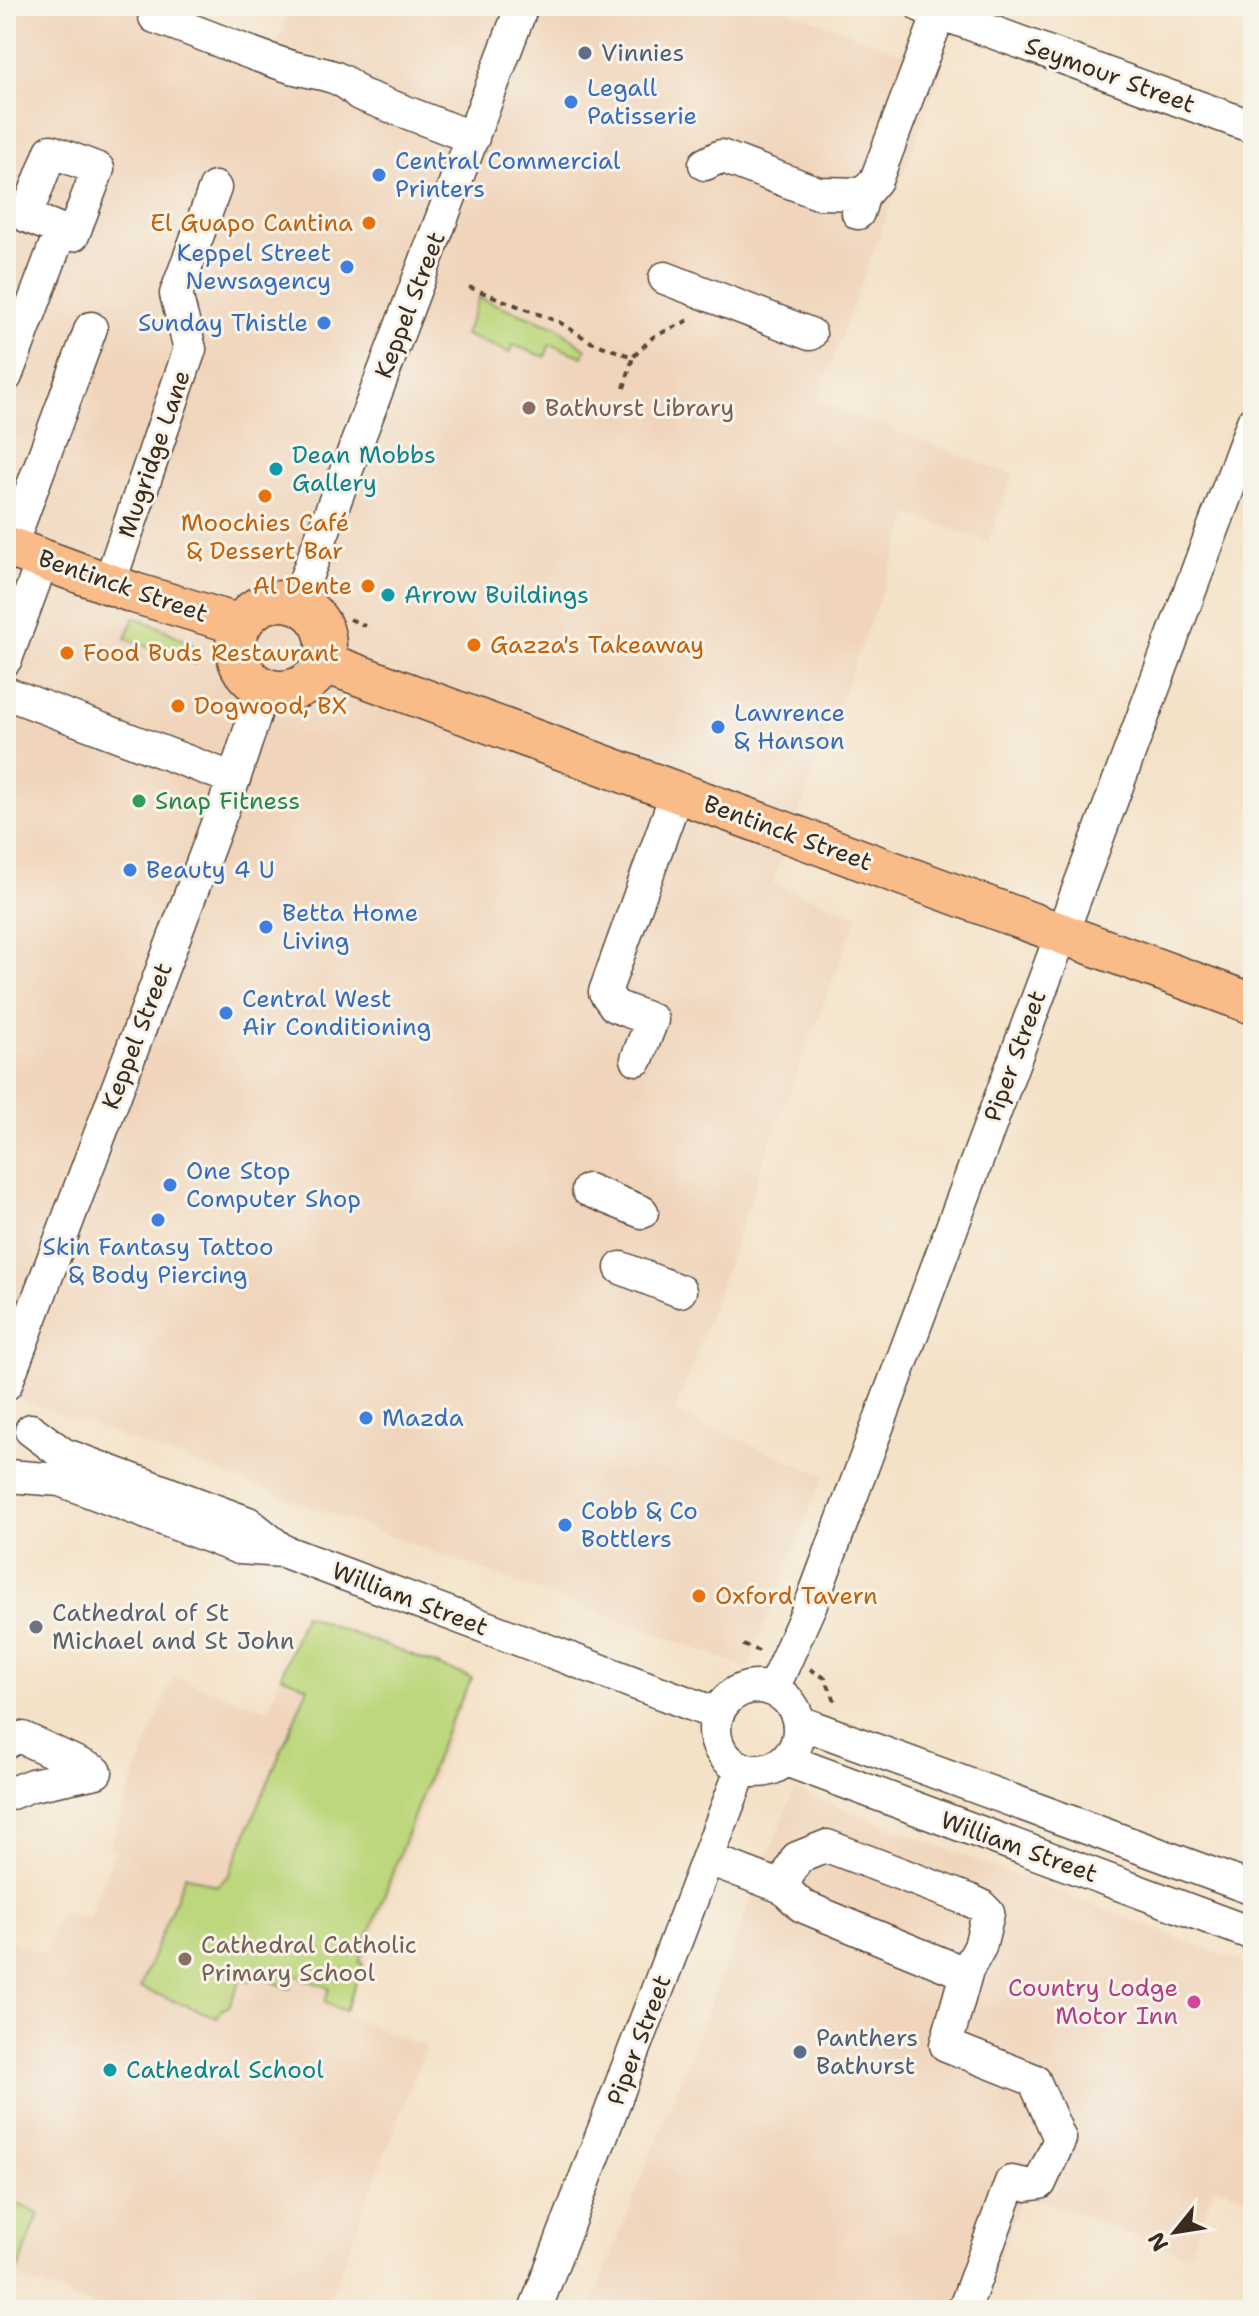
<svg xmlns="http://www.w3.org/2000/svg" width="1259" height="2316" viewBox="0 0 1259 2316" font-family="'Shantell Sans',sans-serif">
<rect width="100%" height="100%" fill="#f7f3e8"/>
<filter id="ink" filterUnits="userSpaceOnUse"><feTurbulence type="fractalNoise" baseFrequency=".0125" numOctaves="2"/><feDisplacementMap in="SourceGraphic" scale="16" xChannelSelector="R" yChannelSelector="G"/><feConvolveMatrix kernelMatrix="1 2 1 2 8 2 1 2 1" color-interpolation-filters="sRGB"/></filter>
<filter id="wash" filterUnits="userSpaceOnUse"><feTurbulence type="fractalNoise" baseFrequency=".006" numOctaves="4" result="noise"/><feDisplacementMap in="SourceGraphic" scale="32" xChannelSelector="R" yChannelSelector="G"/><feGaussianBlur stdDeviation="1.8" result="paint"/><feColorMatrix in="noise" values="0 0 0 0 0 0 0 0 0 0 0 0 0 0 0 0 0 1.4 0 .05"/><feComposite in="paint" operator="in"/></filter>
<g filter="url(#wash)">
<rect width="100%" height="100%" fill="#f4e2c8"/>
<!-- built -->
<path fill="#f0d5bc" d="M6 6H168L277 43 292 6H778L943 68 817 401 1013 475 988 542 911 514 772 883 858 915 777 1124 675 1413 824 1475 748 1668 6 1394Z
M304 1615 472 1678 344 2015 426 2047 325 2310H105L6 2274V1939L43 1954 61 1910 88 1919 115 1851 108 1848 173 1676 268 1710Z
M794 1790 1253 1967V2200L1215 2186 1188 2256 1023 2193 978 2310H590Z"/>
<!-- green -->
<path fill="#bcd77c" stroke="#7c804d" stroke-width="2" d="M479 298 557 327 586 349 583 357 550 344 545 357 513 345 510 353 465 335Z
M134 617 163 629 201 649 195 664 126 639Z
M304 1615 472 1678 446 1730 359 1962 363 1964 345 2011 325 2003 329 1988 295 1975 290 1989 254 1974 250 1982 241 1979 229 2006 221 2010 218 2018 140 1988 185 1875 216 1886 229 1875 308 1687 281 1676Z
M6 2188 11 2190 7 2200 39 2213 18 2270 6 2265Z"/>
</g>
<g filter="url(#ink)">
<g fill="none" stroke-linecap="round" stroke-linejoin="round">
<!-- minor casing -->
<g stroke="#574638" stroke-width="35">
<path id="minor" d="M921 6 1253 127
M155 17C199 32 242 51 285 65 314 75 336 70 359 94L473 138
M51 151 98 169 73 235 26 216Z
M705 164 721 156 818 193 864 194
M858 213 864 194 876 180 942 6
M665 278 810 334
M6 376 61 230
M10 548 91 328
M109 584 190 349 176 294 215 188
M296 604 522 6
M6 659 43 559
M6 693 234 779
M637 1059 652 1020 615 1006 605 992 677 792
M588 1190 642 1212
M621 1268 680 1291
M6 1384 234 779 264 687
M31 1430 63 1454 248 1523 283 1551
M8 1476 60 1480 239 1548 283 1551 717 1714
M715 1729a42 42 0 1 1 84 0a42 42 0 1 1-84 0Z
M773 1689 813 1599 1253 422
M799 1722 1253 1889
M6 1743 14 1738H23L96 1772
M786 1760 1253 1934
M6 1795 32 1785 96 1772
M709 1859 782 1887 802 1906 940 1963 960 1971 967 1970
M782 1887 797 1858 827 1846 969 1900 980 1905 988 1913 980 1947 967 1970 946 2045 1034 2080 1060 2139 1040 2183 1026 2185 1011 2182 964 2310
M535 2310 742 1768"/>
</g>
<!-- major casing -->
<g stroke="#574638" stroke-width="43">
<path id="major" d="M6 546 134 593 241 625
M236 646a45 45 0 1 1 90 0a45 45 0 1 1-90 0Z
M323 662 1253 1004"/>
</g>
<!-- path -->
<path stroke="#574638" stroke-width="4" stroke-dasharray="6 6" stroke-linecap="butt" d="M469 287 559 322 591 342 633 357 653 337 691 319
M624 388 633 357
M350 619 365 626
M6 1514 10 1504
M743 1645 759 1651
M810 1669 825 1678 836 1703"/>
<!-- minor -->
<use href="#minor" stroke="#fff" stroke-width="32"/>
<!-- major -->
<use href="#major" stroke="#f9bc89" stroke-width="40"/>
</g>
</g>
<!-- markers -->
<g fill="#5c6f8a" stroke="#f7f3e8" stroke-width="3">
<circle cx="585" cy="53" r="8"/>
<circle cx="800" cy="2052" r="8"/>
</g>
<g fill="#3f7fe0" stroke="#f7f3e8" stroke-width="3">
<circle cx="571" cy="102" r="8"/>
<circle cx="379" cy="175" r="8"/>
<circle cx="347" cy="267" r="8"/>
<circle cx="324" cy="323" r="8"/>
<circle cx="718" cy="727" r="8"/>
<circle cx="130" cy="870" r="8"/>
<circle cx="266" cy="927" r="8"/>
<circle cx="226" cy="1013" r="8"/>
<circle cx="170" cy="1185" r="8"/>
<circle cx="158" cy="1220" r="8"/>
<circle cx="366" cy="1418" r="8"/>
<circle cx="565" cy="1525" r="8"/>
</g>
<g fill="#e8710a" stroke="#f7f3e8" stroke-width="3">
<circle cx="369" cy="223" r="8"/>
<circle cx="265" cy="496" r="8"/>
<circle cx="368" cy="586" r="8"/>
<circle cx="474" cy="645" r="8"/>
<circle cx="67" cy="653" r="8"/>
<circle cx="178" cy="706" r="8"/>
<circle cx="699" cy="1596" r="8"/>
</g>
<g fill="#8d6e63" stroke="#f7f3e8" stroke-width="3">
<circle cx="529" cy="408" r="8"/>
<circle cx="185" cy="1959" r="8"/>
</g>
<g fill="#0f9aa8" stroke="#f7f3e8" stroke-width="3">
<circle cx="276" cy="469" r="8"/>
<circle cx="388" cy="595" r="8"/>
<circle cx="110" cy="2070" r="8"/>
</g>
<circle fill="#2e9e5b" stroke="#f7f3e8" stroke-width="3" cx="139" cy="801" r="8"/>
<circle fill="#6b7280" stroke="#f7f3e8" stroke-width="3" cx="36" cy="1627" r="8"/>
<circle fill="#d1479c" stroke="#f7f3e8" stroke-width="3" cx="1194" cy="2002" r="8"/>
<g text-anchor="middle" stroke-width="6" stroke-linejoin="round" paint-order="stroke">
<!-- service labels -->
<g font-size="24" fill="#4e5e75" stroke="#f7f3e8" text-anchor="start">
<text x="601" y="61">Vinnies</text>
<text x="816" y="2046">Panthers<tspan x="816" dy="28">Bathurst</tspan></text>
</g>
<!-- street labels -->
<g font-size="24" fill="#3b2a1e" stroke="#f7f3e8">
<text transform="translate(1110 75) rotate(20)" y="8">Seymour Street</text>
<text transform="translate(410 305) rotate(-69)" y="8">Keppel Street</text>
<text transform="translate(154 454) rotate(-71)" y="8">Mugridge Lane</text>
<text transform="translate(123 586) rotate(19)" y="8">Bentinck Street</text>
<text transform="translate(788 833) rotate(20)" y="8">Bentinck Street</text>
<text transform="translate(137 1036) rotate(-69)" y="8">Keppel Street</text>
<text transform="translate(1015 1056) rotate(-70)" y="8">Piper Street</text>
<text transform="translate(410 1599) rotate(21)" y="8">William Street</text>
<text transform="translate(1019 1847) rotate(20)" y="8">William Street</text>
<text transform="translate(639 2040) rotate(-69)" y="8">Piper Street</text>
</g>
<!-- shop labels -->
<g font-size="24" fill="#366cbe" stroke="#f7f3e8" text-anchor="start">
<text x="587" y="96">Legall<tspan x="587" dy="28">Patisserie</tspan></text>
<text x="395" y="169">Central Commercial<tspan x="395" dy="28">Printers</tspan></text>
<text x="331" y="261" text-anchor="end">Keppel Street<tspan x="331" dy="28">Newsagency</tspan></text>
<text x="308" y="331" text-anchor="end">Sunday Thistle</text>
<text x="734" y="721">Lawrence<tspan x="734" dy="28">&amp; Hanson</tspan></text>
<text x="146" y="878">Beauty 4 U</text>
<text x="282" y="921">Betta Home<tspan x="282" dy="28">Living</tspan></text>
<text x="242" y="1007">Central West<tspan x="242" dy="28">Air Conditioning</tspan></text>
<text x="186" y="1179">One Stop<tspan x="186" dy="28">Computer Shop</tspan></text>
<text x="158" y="1255" text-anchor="middle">Skin Fantasy Tattoo<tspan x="158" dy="28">&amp; Body Piercing</tspan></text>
<text x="382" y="1426">Mazda</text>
<text x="581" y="1519">Cobb &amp; Co<tspan x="581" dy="28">Bottlers</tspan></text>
</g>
<!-- food labels -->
<g font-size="24" fill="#c56008" stroke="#f7f3e8" text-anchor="start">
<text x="353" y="231" text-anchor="end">El Guapo Cantina</text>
<text x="265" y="531" text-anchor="middle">Moochies Café<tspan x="265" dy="28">&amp; Dessert Bar</tspan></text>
<text x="352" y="594" text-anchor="end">Al Dente</text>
<text x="490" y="653">Gazza's Takeaway</text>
<text x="83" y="661">Food Buds Restaurant</text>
<text x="194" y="714">Dogwood, BX</text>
<text x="715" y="1604">Oxford Tavern</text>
</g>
<!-- education labels -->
<g font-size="24" fill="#785e54" stroke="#f7f3e8" text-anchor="start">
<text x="545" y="416">Bathurst Library</text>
<text x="201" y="1953">Cathedral Catholic<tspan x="201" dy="28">Primary School</tspan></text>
</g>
<!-- culture labels -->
<g font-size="24" fill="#0d838f" stroke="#f7f3e8" text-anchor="start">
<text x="292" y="463">Dean Mobbs<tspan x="292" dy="28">Gallery</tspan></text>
<text x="404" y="603">Arrow Buildings</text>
<text x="126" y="2078">Cathedral School</text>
</g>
<!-- leisure labels -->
<g font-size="24" fill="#27864d" stroke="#f7f3e8" text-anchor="start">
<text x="155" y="809">Snap Fitness</text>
</g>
<!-- worship labels -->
<g font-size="24" fill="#5b616d" stroke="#f7f3e8" text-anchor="start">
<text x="52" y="1621">Cathedral of St<tspan x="52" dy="28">Michael and St John</tspan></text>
</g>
<!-- hotel labels -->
<g font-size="24" fill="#b23c85" stroke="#f7f3e8" text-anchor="end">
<text x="1178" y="1996">Country Lodge<tspan x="1178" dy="28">Motor Inn</tspan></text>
</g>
</g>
<!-- margin -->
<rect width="1259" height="2316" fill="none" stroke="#f7f3e8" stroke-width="32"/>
<!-- north arrow -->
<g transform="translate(1175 2232) rotate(240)" stroke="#f7f3e8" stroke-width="6" paint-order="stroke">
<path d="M0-6L14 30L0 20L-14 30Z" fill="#3b2a1e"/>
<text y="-12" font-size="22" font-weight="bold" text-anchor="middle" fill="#3b2a1e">N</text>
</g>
</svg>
